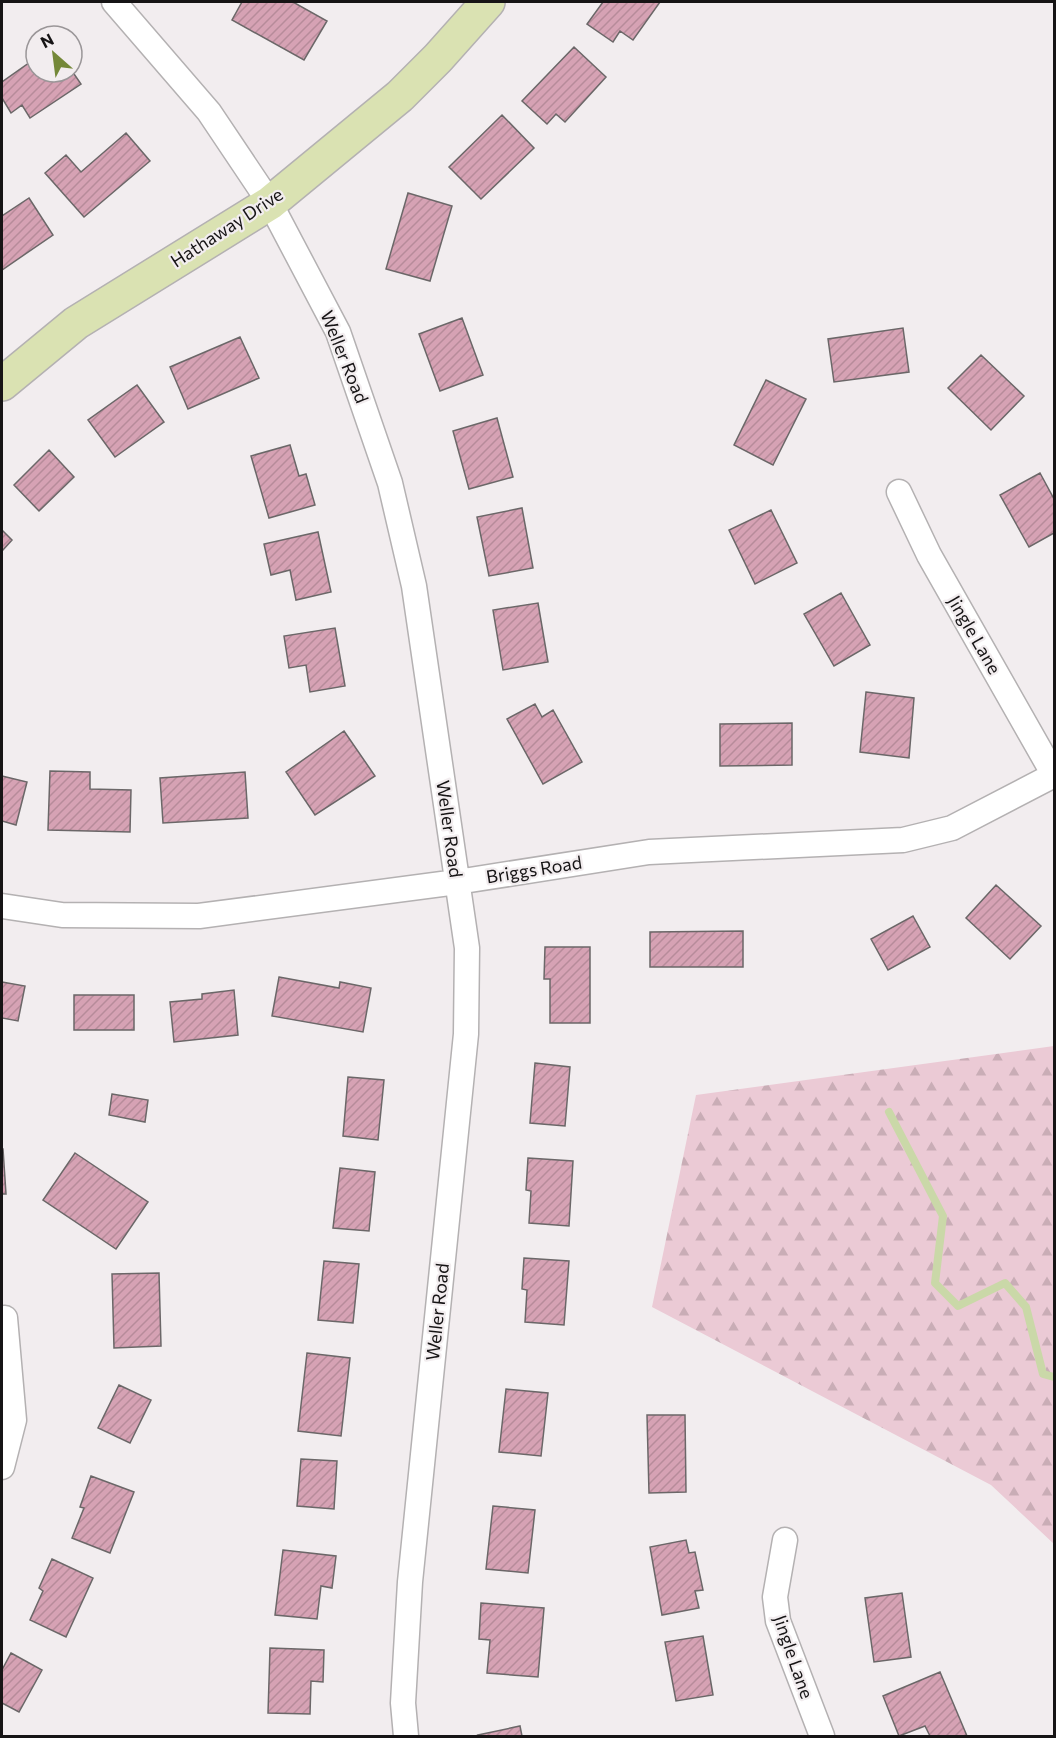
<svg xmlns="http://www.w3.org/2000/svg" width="1056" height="1738" viewBox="0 0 1056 1738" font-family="Commissioner,sans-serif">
<defs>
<pattern id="forest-firs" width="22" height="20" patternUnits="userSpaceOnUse" patternTransform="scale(1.5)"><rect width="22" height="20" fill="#ebcad5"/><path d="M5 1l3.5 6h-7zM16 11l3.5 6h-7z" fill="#c9adb6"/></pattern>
<pattern id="building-hatch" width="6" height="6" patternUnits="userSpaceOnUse" patternTransform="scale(1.5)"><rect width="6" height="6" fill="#d6a2b4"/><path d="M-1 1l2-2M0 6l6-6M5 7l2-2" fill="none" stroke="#b78b9a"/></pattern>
</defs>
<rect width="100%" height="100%" fill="#f2edef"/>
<!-- forest -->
<path fill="url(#forest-firs)" d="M1054 1046V1544L991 1485 652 1307 696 1095Z"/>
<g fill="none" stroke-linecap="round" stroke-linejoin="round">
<!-- stream -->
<path stroke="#cad8a8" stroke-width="8" d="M889 1112 943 1216 935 1283 958 1306 1005 1283 1026 1307 1043 1374 1054 1377"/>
</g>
<!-- building -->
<path fill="url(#building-hatch)" stroke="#6b6768" stroke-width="1.5" d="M242 2H293L327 21 304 60 232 20Z
M603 2H660L633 40 620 31 613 42 587 24Z
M574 47 606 77 565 122 556 114 547 124 522 101Z
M36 58V72L72 71 81 84 30 118 22 105 11 113 2 98V82Z
M502 115 534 148 481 199 449 167Z
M126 133 150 161 84 217 45 173 66 155 81 172Z
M408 193 452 206 430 281 386 269Z
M29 198 53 235 2 270V216Z
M462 318 483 375 440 391 419 334Z
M903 328 909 372 834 382 828 339Z
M240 337 259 378 188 409 170 367Z
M981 355 1024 396 991 430 948 388Z
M766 380 806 399 773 465 734 445Z
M137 385 164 422 115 457 88 420Z
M497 418 513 477 469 489 453 431Z
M290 445 299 476 306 474 315 505 269 518 251 456Z
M49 450 74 477 39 511 14 485Z
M1040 473 1054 499V533L1029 547 1000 495Z
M522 508 533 568 489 576 477 517Z
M771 510 797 563 755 584 729 530Z
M2 530 12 540 2 551Z
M318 532 331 592 296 600 290 570 271 575 264 544Z
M841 593 870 645 834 666 804 614Z
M538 603 548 662 503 670 493 610Z
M335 628 345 686 310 692 306 665 289 668 284 636Z
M866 692 914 698 909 758 860 752Z
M535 704 542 717 553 710 582 762 543 784 507 719Z
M792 723V765L720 766V724Z
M344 731 375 776 315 815 286 772Z
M50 771 90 772V789L131 790 130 832 48 830Z
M245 772 248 818 163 823 160 778Z
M2 776 27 782 16 825 2 821Z
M996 885 1041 926 1010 959 966 918Z
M913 916 930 947 888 970 871 939Z
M743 931V967H650V932Z
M545 947H590V1023H550V979H544Z
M279 977 339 988 340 982 371 988 363 1032 272 1016Z
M2 982 25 986 18 1021 2 1018Z
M234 990 238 1035 174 1042 170 1002 202 999V994Z
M74 995H134V1030H74Z
M535 1063 570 1067 565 1126 530 1123Z
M348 1077 384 1080 378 1140 343 1136Z
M112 1094 148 1100 145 1122 109 1115Z
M2 1149H3L6 1194H2Z
M75 1153 148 1202 116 1249 43 1200Z
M528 1158 573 1161 569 1226 529 1223 531 1191 526 1190Z
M340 1168 375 1172 369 1231 333 1228Z
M524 1258 569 1261 564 1325 525 1322 527 1290 522 1289Z
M324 1261 359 1264 353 1323 318 1320Z
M159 1273 161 1346 114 1348 112 1274Z
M307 1353 350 1358 341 1436 298 1431Z
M119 1385 151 1400 130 1443 98 1428Z
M506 1389 548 1393 541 1456 499 1452Z
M647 1415H685L686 1492 649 1493Z
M301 1459 337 1461 334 1509 297 1506Z
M91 1476 134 1492 110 1553 72 1538 84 1508 80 1507Z
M493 1506 535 1510 528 1573 486 1569Z
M686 1540 689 1553 695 1552 703 1590 695 1591 699 1608 662 1615 650 1547Z
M283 1550 336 1556 332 1588 321 1586 317 1619 275 1615Z
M52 1559 93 1578 66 1637 30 1620 43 1591 39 1588Z
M902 1593 911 1657 874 1662 865 1598Z
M481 1603 544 1608 538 1677 487 1673 490 1640 479 1639Z
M703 1636 713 1695 676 1701 665 1642Z
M270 1648 324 1650 323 1682 311 1681 310 1714 268 1713Z
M11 1653 42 1670 19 1712 2 1703V1670Z
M940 1672 967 1736H930L925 1726 899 1736 883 1696Z
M520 1726 522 1736H479L478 1735Z"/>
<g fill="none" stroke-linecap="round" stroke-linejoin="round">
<!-- street casing -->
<g stroke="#b4b1b2" stroke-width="27">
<path id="street" d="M114 2 209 112 270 203 338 332 390 483 414 586 467 948 466 1034 410 1582 403 1703 406 1736
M899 492 929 555 1054 775
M2 906 62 915 199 916 457 882 649 852 903 840 952 828 1054 775
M2 1467 14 1420 5 1318
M785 1540 775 1597 778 1621 822 1736"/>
</g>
<!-- secondary casing -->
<g stroke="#b4b1b2" stroke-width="36">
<path id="secondary" d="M2 384 76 323 270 203 400 96 438 58 488 2"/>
</g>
<!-- street -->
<use href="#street" stroke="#fff" stroke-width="24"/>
<!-- secondary -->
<use href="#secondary" stroke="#dae2b2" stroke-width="33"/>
</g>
<g text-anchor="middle" stroke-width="4.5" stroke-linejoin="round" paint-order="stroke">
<!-- street labels -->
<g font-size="18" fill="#161415" stroke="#f2edef">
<text transform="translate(227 228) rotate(-33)" y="6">Hathaway Drive</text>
<text transform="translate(344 357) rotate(68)" y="6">Weller Road</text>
<text transform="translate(974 635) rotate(60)" y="6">Jingle Lane</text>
<text transform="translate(449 829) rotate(82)" y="6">Weller Road</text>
<text transform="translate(534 870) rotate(-9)" y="6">Briggs Road</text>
<text transform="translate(438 1312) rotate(-84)" y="6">Weller Road</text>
<text transform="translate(793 1657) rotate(71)" y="6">Jingle Lane</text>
</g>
</g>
<!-- border -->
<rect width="1056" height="1738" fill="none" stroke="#161415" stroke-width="6"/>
<!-- north arrow -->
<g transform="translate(54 54) rotate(332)"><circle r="28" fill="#f2edef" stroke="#9a9698" stroke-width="1.5"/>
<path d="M0-4.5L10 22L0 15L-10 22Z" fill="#748838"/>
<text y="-9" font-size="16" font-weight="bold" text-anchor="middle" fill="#161415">N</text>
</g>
</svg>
